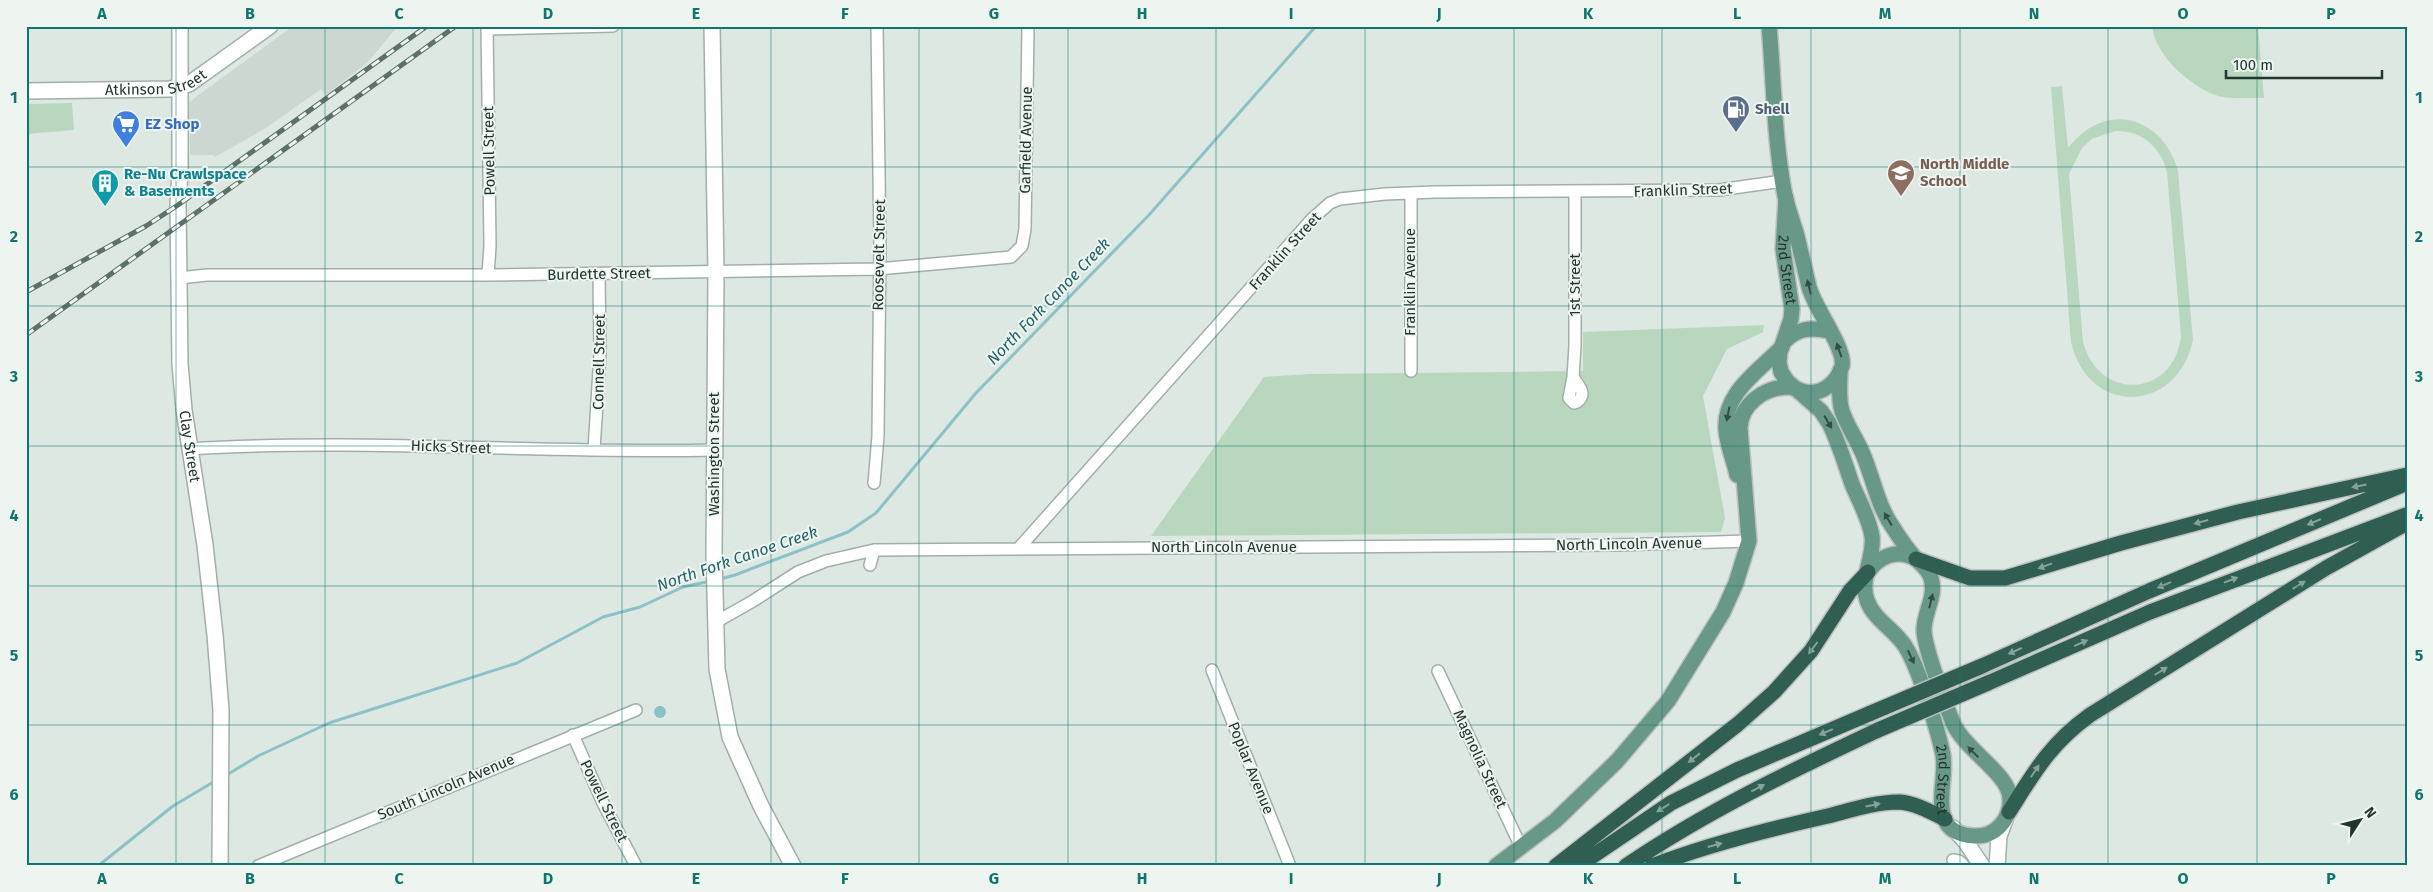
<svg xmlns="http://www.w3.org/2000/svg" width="2433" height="892" viewBox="0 0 2433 892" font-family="'Fira Sans',sans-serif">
<defs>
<pattern id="water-ripples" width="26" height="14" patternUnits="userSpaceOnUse" patternTransform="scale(1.25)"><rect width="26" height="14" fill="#8cc2c7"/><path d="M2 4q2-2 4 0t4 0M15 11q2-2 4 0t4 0" fill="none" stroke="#729ea2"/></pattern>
</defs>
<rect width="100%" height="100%" fill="#dee8e3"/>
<!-- built -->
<path fill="#cdd7d2" d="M293 26H398L367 63 326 95 321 89 266 128 215 157 214 155H190L189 102Z"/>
<!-- green -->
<path fill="#b9d7bf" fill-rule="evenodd" d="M2152 26H2258L2264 98C2250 97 2232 100 2218 96 2191 87 2155 56 2152 26Z
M2062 86 2068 148C2073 142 2078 136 2085 131 2124 103 2167 128 2178 171L2193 340C2177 415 2088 416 2071 342L2051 87ZM2115 131C2141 130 2161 147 2167 172L2181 336C2174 398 2099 402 2083 342L2069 174 2082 148 2092 139Z
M72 103 74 130 26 134V104Z
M1764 325 1763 332 1727 349 1703 396 1725 518 1721 532 1151 536 1264 377 1311 374 1583 371V332Z"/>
<!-- water -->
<path fill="url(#water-ripples)" d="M654 712a6 6 0 1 1 12 0a6 6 0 1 1-12 0Z"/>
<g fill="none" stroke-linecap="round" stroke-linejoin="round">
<!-- stream -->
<path stroke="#8cc2c7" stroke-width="3" d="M720 579 735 575 848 532 876 513 976 393 1148 216 1316 26
M225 776 258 756 329 723 517 663 603 617 640 607 683 587 711 581
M98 866 173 806 215 781"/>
<!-- minor casing -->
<g stroke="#a2afa9" stroke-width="14">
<path id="minor" d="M487 26 490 246 488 275
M488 29 613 26
M179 278 207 275H488L878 269 1011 257 1022 246 1025 229 1028 26
M1411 371V193
M1573 377 1575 346V193
M1573 377C1578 385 1588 394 1577 402L1574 403 1569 398Z
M189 449C364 438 539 454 713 450
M594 450 600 354 599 274
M874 483 878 436 880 247 877 26
M1018 549 1313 218 1330 203 1340 199 1385 194 1435 192 1719 190 1783 181
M870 565 874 550
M716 622 753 601 798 572 826 561 874 550 1616 545 1749 541
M1212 670 1290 866
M1438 671 1521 847
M573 735 603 803 636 866
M1953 860 1959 861 1964 866
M258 866 636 710"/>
</g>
<!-- tertiary casing -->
<g stroke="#a2afa9" stroke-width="18">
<g id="tertiary">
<path id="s1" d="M180 26V170L178 205 180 364 184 410 205 545 215 635 221 710 220 866"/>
<path d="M712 26 716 272 714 555 717 669 730 737 761 806 793 866"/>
<path id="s2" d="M26 91 170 89 189 84 270 26"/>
</g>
</g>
<!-- secondary casing -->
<g stroke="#9fb2aa" stroke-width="18">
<path id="secondary" d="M1953 828 1966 842 1982 866
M1997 866 1999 836 2005 820"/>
</g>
<!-- primary casing -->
<g stroke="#bdc2c1" stroke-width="18">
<g id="primary">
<path id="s3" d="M1786 198 1783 249 1792 309 1791 319 1780 352 1779 362 1781 372 1787 381 1821 411 1829 423C1839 443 1845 464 1852 484 1859 501 1869 518 1872 536 1875 557 1859 580 1867 600 1873 619 1894 629 1905 646 1918 666 1938 730 1943 755 1948 784 1924 833 1974 836 1996 837 2011 819 2010 798 2009 774 1965 750 1953 723 1945 703 1926 652 1924 632 1923 613 1937 597 1931 578 1928 569 1922 565 1916 559 1907 549 1899 537 1892 526 1877 504 1873 477 1862 452 1856 438 1847 426 1842 411 1838 399 1840 385 1840 371"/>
<path d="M1784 342C1797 328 1811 327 1829 331"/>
<path d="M1737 475C1734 461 1727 445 1726 430 1723 393 1759 371 1782 347"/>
<path d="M1868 572C1879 556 1898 548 1916 559"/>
<path d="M1496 866 1555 821 1617 761 1668 701 1723 612 1736 583 1749 541 1740 428C1741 404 1764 388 1787 387 1794 387 1798 390 1805 392 1822 395 1837 383 1842 366 1846 349 1815 309 1809 287 1805 270 1801 253 1797 236 1793 222 1788 209 1785 196 1774 141 1774 82 1769 26"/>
</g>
</g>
<!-- motorway casing -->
<g stroke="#bdc2c1" stroke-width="18">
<path id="motorway" d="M1916 559 1970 578H2005L2121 543 2238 512 2407 475
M1982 666 2149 591 2407 483
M1988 683 2150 612 2406 515
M2009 812C2035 771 2050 744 2090 715L2326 568 2407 523
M1556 866 1738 724 1774 692 1811 651 1850 591 1868 572
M1578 866 1671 803 1737 770 1871 713
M1626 866C1705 812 1791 771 1878 730
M1652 866C1709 844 1769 829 1828 816 1851 810 1875 802 1899 802 1915 803 1931 812 1945 819"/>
</g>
<!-- minor -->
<use href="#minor" stroke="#fff" stroke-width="11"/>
<!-- tertiary -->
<use href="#tertiary" stroke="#fff" stroke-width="15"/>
<!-- secondary -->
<use href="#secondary" stroke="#fff" stroke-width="15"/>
<!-- primary -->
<use href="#primary" stroke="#689888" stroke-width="15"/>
<!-- motorway -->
<use href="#motorway" stroke="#315e52" stroke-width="15"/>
<!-- rail casing -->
<g stroke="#5c716a" stroke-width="5">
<path id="rail" d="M26 292 146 226 178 205 427 26
M26 335 456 26"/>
</g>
<!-- rail -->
<use href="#rail" stroke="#eef5f1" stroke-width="3" stroke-dasharray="9" stroke-linecap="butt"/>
<!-- motorway-bridge casing -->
<g stroke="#bdc2c1" stroke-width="18" stroke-linecap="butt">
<path id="motorway-bridge" d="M1871 713 1982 666
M1878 730 1988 683"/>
</g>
<!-- motorway-bridge -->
<use href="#motorway-bridge" stroke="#315e52" stroke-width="15"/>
</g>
<!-- one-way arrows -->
<defs><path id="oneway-solid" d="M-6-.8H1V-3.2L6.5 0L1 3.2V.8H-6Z" transform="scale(1.25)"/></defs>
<g fill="#344e45">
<use href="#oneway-solid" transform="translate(1809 287) rotate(-104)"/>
<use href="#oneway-solid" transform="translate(1839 350) rotate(-109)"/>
<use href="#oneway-solid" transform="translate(1728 414) rotate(101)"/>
<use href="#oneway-solid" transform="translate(1828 422) rotate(59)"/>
<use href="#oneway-solid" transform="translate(1888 519) rotate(-120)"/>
<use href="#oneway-solid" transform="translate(1931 601) rotate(-76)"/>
<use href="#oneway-solid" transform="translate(1911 657) rotate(65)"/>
<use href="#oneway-solid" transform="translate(1973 752) rotate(-136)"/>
</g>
<g fill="#86a29a">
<use href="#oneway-solid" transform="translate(2359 486) rotate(169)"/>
<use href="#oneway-solid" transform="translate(2201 522) rotate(165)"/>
<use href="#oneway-solid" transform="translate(2314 522) rotate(157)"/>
<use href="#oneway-solid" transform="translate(2045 566) rotate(160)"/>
<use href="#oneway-solid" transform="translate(2231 580) rotate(-21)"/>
<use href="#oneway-solid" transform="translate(2164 585) rotate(157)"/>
<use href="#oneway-solid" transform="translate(2299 585) rotate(-31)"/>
<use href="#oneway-solid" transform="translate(2081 643) rotate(-24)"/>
<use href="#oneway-solid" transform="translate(1813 648) rotate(127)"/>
<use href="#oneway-solid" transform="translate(2015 651) rotate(156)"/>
<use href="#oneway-solid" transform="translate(2161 671) rotate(-32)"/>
<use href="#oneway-solid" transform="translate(1826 732) rotate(157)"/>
<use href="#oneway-solid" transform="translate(1694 758) rotate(142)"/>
<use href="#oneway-solid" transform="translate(2035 771) rotate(-56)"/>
<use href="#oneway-solid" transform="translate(1758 788) rotate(-27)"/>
<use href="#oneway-solid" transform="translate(1873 805) rotate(-12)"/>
<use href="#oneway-solid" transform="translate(1663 808) rotate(148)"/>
<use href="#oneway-solid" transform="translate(1715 845) rotate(-15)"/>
</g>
<!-- grid -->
<path fill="none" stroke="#0f766e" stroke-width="1" stroke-opacity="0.55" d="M176 26V866M325 26V866M473 26V866M622 26V866M771 26V866M919 26V866M1068 26V866M1216 26V866M1365 26V866M1514 26V866M1662 26V866M1811 26V866M1960 26V866M2108 26V866M2257 26V866M26 167H2407M26 306H2407M26 446H2407M26 586H2407M26 725H2407"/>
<!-- icons -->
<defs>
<g id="fuel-pin" transform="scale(1.4375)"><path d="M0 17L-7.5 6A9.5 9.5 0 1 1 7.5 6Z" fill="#5c6f8a" stroke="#eef5f1"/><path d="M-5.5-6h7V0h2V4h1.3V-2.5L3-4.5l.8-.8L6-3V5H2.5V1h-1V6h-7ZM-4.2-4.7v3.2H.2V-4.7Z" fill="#fff"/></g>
<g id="supermarket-pin" transform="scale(1.4375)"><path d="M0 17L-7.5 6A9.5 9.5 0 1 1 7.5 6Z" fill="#3f7fe0" stroke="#eef5f1"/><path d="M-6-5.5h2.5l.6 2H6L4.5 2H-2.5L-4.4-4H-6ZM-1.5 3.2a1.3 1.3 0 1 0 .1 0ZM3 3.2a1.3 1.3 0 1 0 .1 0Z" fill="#fff"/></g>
<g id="school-pin" transform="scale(1.4375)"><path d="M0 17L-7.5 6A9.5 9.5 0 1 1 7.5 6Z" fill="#8d6e63" stroke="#eef5f1"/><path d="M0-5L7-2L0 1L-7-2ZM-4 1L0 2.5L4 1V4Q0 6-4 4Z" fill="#fff"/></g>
<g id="building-pin" transform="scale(1.4375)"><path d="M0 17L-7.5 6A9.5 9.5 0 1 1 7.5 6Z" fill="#0f9aa8" stroke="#eef5f1"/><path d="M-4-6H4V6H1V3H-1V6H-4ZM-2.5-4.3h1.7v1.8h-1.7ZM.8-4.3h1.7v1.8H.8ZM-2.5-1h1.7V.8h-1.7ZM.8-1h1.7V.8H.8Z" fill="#fff"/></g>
</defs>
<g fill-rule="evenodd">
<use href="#fuel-pin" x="1736" y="109"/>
<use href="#supermarket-pin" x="126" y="124"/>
<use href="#school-pin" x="1901" y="173"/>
<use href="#building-pin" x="105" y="183"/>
</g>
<g text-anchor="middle" stroke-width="4" stroke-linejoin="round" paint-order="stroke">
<!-- street labels -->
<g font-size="15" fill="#22352f" stroke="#eef5f1">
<text dy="5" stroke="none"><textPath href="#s2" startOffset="131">Atkinson Street</textPath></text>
<text transform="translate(1026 140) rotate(-89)" y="5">Garfield Avenue</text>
<text transform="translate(489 151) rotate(-91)" y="5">Powell Street</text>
<text transform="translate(1683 190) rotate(-2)" y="5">Franklin Street</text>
<text transform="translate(1285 251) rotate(-48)" y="5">Franklin Street</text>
<text transform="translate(879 255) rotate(-89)" y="5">Roosevelt Street</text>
<text dy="5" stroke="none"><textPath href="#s3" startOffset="72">2nd Street</textPath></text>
<text transform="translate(599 274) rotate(-1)" y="5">Burdette Street</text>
<text transform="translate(1410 282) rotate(-90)" y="5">Franklin Avenue</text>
<text transform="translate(1575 285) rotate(-90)" y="5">1st Street</text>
<text transform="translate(599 362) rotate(-89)" y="5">Connell Street</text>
<text dy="5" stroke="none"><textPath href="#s1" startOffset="421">Clay Street</textPath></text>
<text transform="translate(451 447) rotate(2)" y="5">Hicks Street</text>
<text transform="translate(714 454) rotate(-90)" y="5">Washington Street</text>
<text transform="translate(1629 544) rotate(-1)" y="5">North Lincoln Avenue</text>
<text x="1224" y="552">North Lincoln Avenue</text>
<text transform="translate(1480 759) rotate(65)" y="5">Magnolia Street</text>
<text transform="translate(1251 768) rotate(68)" y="5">Poplar Avenue</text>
<text dy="5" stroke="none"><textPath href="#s3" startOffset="634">2nd Street</textPath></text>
<text transform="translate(446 787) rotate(-23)" y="5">South Lincoln Avenue</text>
<text transform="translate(604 801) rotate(64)" y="5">Powell Street</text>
</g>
<!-- service labels -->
<g font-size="15" font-weight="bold" fill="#4e5e75" stroke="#eef5f1" text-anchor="start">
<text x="1755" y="114">Shell</text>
</g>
<!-- shop labels -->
<g font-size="15" font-weight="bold" fill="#366cbe" stroke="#eef5f1" text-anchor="start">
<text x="145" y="129">EZ Shop</text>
</g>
<!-- education labels -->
<g font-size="15" font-weight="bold" fill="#785e54" stroke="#eef5f1" text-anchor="start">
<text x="1920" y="169">North Middle<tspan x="1920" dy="17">School</tspan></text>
</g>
<!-- culture labels -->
<g font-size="15" font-weight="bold" fill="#0d838f" stroke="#eef5f1" text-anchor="start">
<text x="124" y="179">Re-Nu Crawlspace<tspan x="124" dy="17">&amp; Basements</tspan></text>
</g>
<!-- water labels -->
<g font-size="16" font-style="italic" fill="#246369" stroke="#eef5f1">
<text transform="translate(1048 301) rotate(-46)" y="6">North Fork Canoe Creek</text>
<text transform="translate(737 558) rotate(-19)" y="6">North Fork Canoe Creek</text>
</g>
</g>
<!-- border -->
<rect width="2433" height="892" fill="none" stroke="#eef5f1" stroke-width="55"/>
<!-- north arrow -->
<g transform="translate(2360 820) rotate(54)" stroke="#eef5f1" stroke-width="4" paint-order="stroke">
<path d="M0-4L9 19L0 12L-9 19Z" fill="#22352f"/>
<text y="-8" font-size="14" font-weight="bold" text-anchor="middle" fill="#22352f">N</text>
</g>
<!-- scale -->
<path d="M2226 70v8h156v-8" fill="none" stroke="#22352f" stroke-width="2.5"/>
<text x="2233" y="70" font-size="15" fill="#22352f" stroke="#eef5f1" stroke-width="4" paint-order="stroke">100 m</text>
<rect x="28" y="28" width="2378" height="836" fill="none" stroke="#0f766e" stroke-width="2"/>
<g font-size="16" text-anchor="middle" font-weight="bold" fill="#0f766e">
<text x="102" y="19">A</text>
<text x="250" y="19">B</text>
<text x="399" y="19">C</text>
<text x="548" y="19">D</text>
<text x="696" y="19">E</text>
<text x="845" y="19">F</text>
<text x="994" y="19">G</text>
<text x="1142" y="19">H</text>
<text x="1291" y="19">I</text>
<text x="1439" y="19">J</text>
<text x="1588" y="19">K</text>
<text x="1737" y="19">L</text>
<text x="1885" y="19">M</text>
<text x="2034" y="19">N</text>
<text x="2183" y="19">O</text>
<text x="2331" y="19">P</text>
<text x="14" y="103">1</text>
<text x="2419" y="103">1</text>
<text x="14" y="242">2</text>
<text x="2419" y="242">2</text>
<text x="14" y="382">3</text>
<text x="2419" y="382">3</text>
<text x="14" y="521">4</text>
<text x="2419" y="521">4</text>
<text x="14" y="661">5</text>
<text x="2419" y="661">5</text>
<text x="14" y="800">6</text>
<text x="2419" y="800">6</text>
<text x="102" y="884">A</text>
<text x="250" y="884">B</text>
<text x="399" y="884">C</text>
<text x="548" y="884">D</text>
<text x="696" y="884">E</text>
<text x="845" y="884">F</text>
<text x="994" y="884">G</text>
<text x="1142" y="884">H</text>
<text x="1291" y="884">I</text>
<text x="1439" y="884">J</text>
<text x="1588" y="884">K</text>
<text x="1737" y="884">L</text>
<text x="1885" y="884">M</text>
<text x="2034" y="884">N</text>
<text x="2183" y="884">O</text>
<text x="2331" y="884">P</text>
</g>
</svg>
